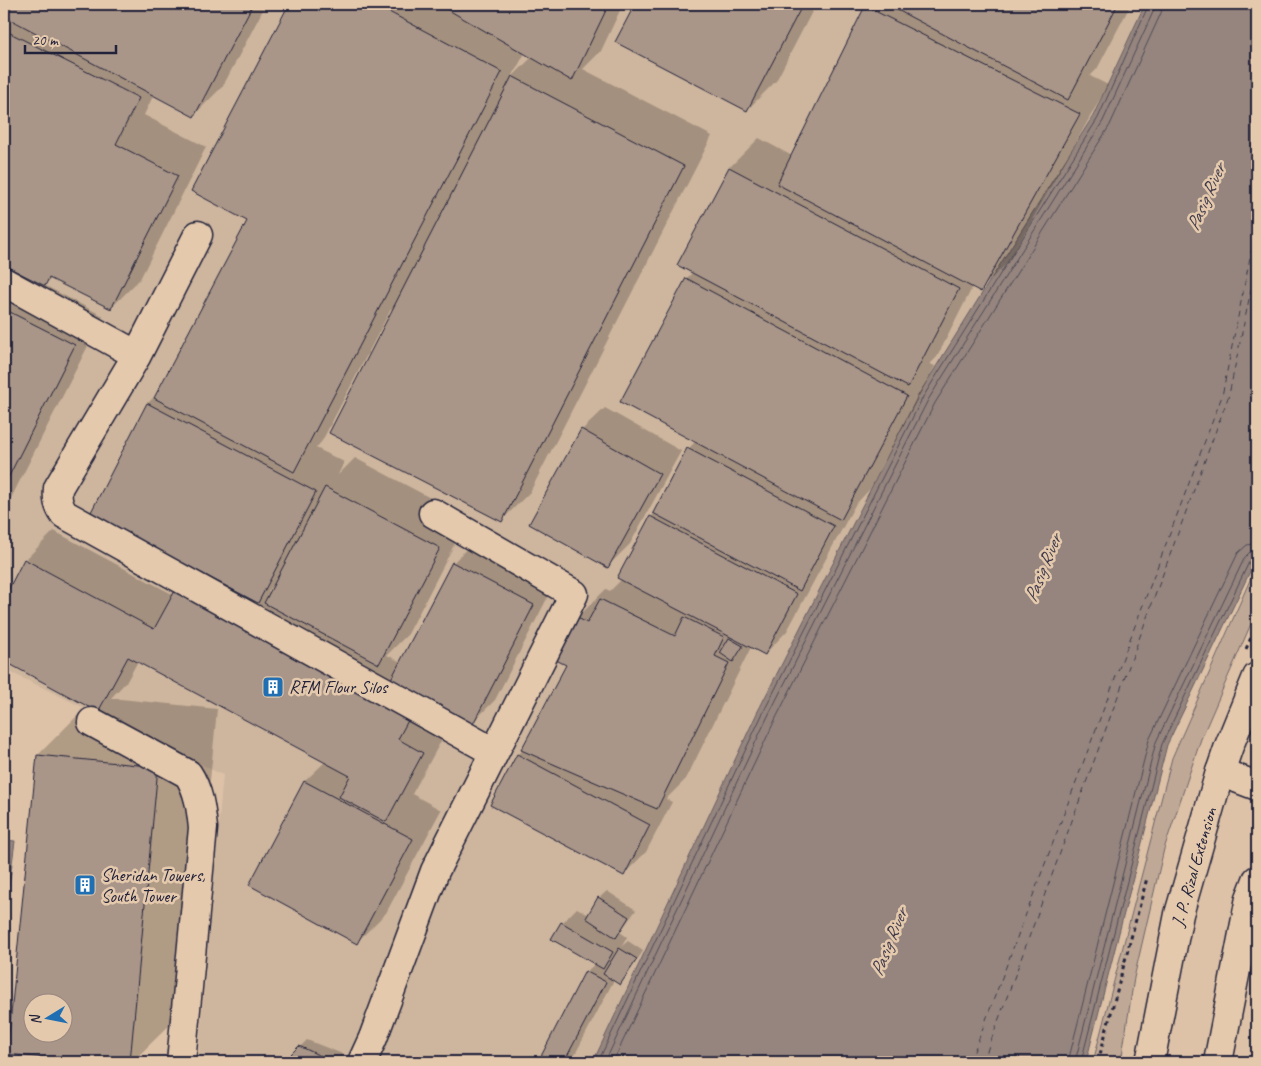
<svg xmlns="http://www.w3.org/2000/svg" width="1261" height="1066" viewBox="0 0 1261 1066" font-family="Caveat,sans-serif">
<rect width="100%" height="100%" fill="#ddc2a7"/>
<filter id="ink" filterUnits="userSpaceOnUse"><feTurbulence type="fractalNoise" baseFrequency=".02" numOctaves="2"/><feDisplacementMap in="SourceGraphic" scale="10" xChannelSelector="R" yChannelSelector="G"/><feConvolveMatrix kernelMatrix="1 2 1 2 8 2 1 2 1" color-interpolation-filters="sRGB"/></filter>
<g filter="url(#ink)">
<!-- built -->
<path fill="#cdb59e" d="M4 4H1145L1093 116 757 713 593 1062H198L223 775 4 669Z"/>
<!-- green -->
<path fill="#bfa896" stroke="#706568" d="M1257 564V610L1201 739 1164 849 1134 978 1121 1062H1093L1172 758Z"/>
<!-- water -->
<path fill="#95857e" stroke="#675d63" d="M1145 4H1257V557L1167 745 1086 1062H593L757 713 919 394 1093 116Z
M4 840 15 841 4 924Z"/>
<!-- shadow -->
<path fill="#0003" fill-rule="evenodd" d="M4 4H266L223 86 194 115 154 94 144 115 206 147 140 279 111 308 52 278 44 285 103 316 4 512Z
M290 4H623L601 51 583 69 712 136 530 492 501 521 394 310 391 309 322 441 316 448 344 462 338 475 355 458 468 518 408 634 387 655 401 662 453 563 475 540 555 583 495 700 472 723 431 701 451 723 412 794 441 810 386 913 357 942 251 885 305 781 325 762 138 661 127 681 111 698 217 709 188 1007 132 1062H96L9 1053 38 755 88 705 4 660V601L25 560 54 531 174 595 178 587 196 569 91 513 148 403 158 393 249 220 192 191ZM525 53 532 57 513 76V75ZM274 585 271 593 268 591ZM32 1004H62V1034H32Z
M636 4H816L776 81 747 110 617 41Z
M869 4H1131L1097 69 1090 76 1108 85 1009 261 980 290 973 286 937 357 930 364 935 366 870 489 855 505 787 631 765 654 751 647 686 779 666 799 672 802 646 852 624 874 518 755 523 750 567 665 577 618 606 589 610 591 622 579 651 517 655 513 688 449 696 441 622 402 687 278 693 272 679 265 730 167 759 138 792 156 866 7Z
M605 408 681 451 630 544 608 566 582 430Z
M607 891 636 910 620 932 627 937 622 946 628 941 643 951 627 976 620 984 614 980 571 1062H539L586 972 596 963 562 923 577 908 589 915 599 898Z
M307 1040 363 1062H285Z"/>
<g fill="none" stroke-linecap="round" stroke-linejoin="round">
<!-- shore -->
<path stroke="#504a56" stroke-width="1" d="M598 1062 762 715 923 397 1098 118 1149 4
M605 1062 767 718 928 400 1103 121 1154 10 1155 4
M613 1062 774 722 935 403 1110 125 1161 13 1163 4
M1068 1062 1149 740 1238 553 1247 545 1257 543
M1075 1062 1156 742 1245 557 1250 552 1257 550
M1081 1062 1162 744 1250 560 1253 557H1257"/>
<!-- ferry -->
<path stroke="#3f3b4c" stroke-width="1" stroke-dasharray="6 5" stroke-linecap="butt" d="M970 1062 1222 396 1257 223
M983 1062 1229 395 1257 261"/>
</g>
<!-- building -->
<path fill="#a99689" stroke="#22223b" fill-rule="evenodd" d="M13 4H253L194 117 6 17Z
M289 4H374L502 72 294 472 154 398 247 221 191 191Z
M438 4H609L572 81Z
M635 4H803L747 111 615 42Z
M886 4H1118L1068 100Z
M865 6 1080 114 981 292 777 184Z
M4 30 139 98 116 144 178 176 111 309 49 278 45 286 4 265Z
M512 76 684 166 502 522 329 433Z
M729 167 959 289 908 387 677 265Z
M686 278 907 396 841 520 620 402Z
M4 309 75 345 4 486Z
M147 403 316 492 258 603 90 514Z
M581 429 660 474 608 568 529 524Z
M687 448 834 526 800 591 653 513Z
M325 487 440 548 379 664 264 603Z
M650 516 797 594 765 655 617 578Z
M24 559 154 629 177 587 412 713 398 739 423 753 386 822 339 797 350 776 128 657 98 712 4 661V598Z
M452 562 534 605 473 724 390 681Z
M600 599 675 636 684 617 724 637 715 656 729 663 657 809 521 750 566 665 554 659 576 617 587 623Z
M729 638 743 646 733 662 720 653Z
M517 754 650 825 624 876 490 805Z
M37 755 158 767 130 1062H84L7 1054ZM32 1004H62V1034H32Z
M304 781 413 839 357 944 249 885Z
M598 897 629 917 616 938 586 918Z
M561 922 613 952 603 969 551 939Z
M619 948 637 959 620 985 603 974Z
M585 971 606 982 564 1062H538Z
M299 1046 325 1058 335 1062H283Z"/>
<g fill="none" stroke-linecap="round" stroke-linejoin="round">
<!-- minor casing -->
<g stroke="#22223b" stroke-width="31">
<path id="minor" d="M198 235 137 355 58 488C57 499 58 505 64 514L494 752
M4 282 137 355
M92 722 188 774C199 791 201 809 203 828L181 1062
M1220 772 1257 786
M362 1062 373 1038 435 871 574 594 433 513
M1218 1062 1250 898 1257 880"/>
</g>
<!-- major casing -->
<g stroke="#22223b" stroke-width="31">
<path id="major" d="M1150 1062 1179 914 1220 772 1229 746 1257 677"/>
</g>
<!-- path -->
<path stroke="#22223b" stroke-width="3" stroke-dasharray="4 4" stroke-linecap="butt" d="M1246 649 1257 624
M1098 1062 1147 878"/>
<!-- minor -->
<use href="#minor" stroke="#e5c9ac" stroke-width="28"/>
<!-- major -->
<use href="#major" stroke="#e5c9ac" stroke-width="28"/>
</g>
</g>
<!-- icons -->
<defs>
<g id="building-square" transform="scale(1.125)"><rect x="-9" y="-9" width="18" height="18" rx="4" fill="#1f6fb2" stroke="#e5c9ac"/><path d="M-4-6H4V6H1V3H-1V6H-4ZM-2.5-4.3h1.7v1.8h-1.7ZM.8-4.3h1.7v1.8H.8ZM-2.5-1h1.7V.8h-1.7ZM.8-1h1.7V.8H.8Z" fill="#fff"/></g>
</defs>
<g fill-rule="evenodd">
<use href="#building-square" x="273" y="687"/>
<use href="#building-square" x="85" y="885"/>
</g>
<g text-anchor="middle" stroke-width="5" stroke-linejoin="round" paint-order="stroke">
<!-- poi labels -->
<g font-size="18" fill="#22223b" stroke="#e5c9ac" text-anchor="start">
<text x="289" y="693">RFM Flour Silos</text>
<text x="101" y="881">Sheridan Towers,<tspan x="101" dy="21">South Tower</tspan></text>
</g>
<!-- street labels -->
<g font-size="18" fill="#22223b" stroke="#e5c9ac">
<text transform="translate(1194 867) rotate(-74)" y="6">J. P. Rizal Extension</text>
</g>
<!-- water labels -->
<g font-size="19" font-style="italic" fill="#3f3b4c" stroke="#e5c9ac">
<text transform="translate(1205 197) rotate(-66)" y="7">Pasig River</text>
<text transform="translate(1042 568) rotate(-68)" y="7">Pasig River</text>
<text transform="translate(888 942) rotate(-68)" y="7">Pasig River</text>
</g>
</g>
<!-- margin -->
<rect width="1261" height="1066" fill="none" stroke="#e5c9ac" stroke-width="20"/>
<rect x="10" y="10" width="1241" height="1046" fill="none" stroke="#22223b" stroke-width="2" filter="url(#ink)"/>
<!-- north arrow -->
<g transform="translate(48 1018) rotate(260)"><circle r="24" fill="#e5c9ac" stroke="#97867f"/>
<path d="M0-4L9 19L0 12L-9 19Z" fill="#1f6fb2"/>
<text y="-8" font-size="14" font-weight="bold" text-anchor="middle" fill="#22223b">N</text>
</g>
<!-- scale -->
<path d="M25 45v8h91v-8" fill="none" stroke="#22223b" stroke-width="2.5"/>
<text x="32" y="45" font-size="15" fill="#22223b" stroke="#e5c9ac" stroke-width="4" paint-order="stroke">20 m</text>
</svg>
